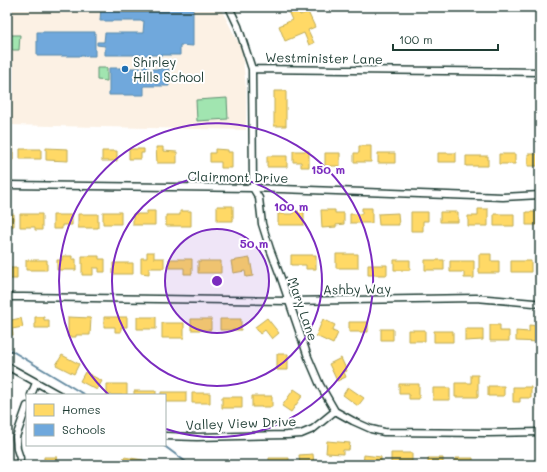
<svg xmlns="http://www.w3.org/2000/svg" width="547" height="472" viewBox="0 0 547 472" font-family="Mali,sans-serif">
<rect width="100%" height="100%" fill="#fff"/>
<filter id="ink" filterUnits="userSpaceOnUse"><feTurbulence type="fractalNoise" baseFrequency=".025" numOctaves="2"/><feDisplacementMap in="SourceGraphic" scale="8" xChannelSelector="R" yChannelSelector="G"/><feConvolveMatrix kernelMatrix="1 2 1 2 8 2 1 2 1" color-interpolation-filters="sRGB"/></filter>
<g filter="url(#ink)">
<!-- built -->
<path fill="#fcf1e4" d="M7 7H220L242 50 246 88V130L7 125Z"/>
<!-- green -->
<path fill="#a1e5b0" stroke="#609172" d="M7 35H20L19 50H7Z
M97 68H107V81L97 80Z
M227 98 228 119 197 121 196 100Z"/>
<!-- homes -->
<path fill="#ffd966" stroke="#bcaa57" d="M286 7H302V8L298 10 300 15 308 12 315 27 308 30 314 43 309 45 304 33 285 41 279 26 292 20Z
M274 91H286V126H274Z
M359 146H371V162H354V153H359Z
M7 147H13V160H7Z
M156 147H163V151L177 152V163H157Z
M46 148 68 149V161L46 160Z
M20 149H41V159H20Z
M129 149H144V153H141V159H129Z
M215 149 228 150V152H232V168H221V162H210V153H215Z
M102 151H117V161H102Z
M293 151H309V167H301V162H293Z
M325 153H340V166H325Z
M378 153H395V163H378Z
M438 153H456V162H438Z
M499 154H515V164H499Z
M528 154H540V166H528Z
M267 156H287V167H267Z
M466 156H488V166H466Z
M217 206H233V221H217Z
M362 208H372V223H350V214H362Z
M478 209H488V226H468V216H478Z
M321 210H335V213H344V224L336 225V227L322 228Z
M147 211H155V225H133V214H147Z
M180 211H191V226H166V215H180Z
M293 211H304V225H278V214H293Z
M103 212H121V224H103Z
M411 212H428V221H423V231H411Z
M440 212H458V222H440Z
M526 212H540V225H526Z
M398 213 399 225H379L378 214Z
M7 214H14V226H7Z
M20 214H42V230H35V227H20Z
M78 214H98V228H78Z
M494 214H514V226H494Z
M53 215H72V225H62V229H53Z
M147 252H154V258H164V268H149V274L141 273V258H147Z
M336 254H358V268H336Z
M479 254H491V261H499V273H479Z
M291 255H316V269H306V265H291Z
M62 256H72V259H76V270H57V260H62Z
M82 256H99V259H105V272H99V268H93V275H82Z
M250 258 253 276 246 277 245 271 233 273 231 261Z
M169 259H192V274H184V268H169Z
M26 260H47V270H26Z
M394 260H410V270H394Z
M425 260H444V270H425Z
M198 261H221V273H198Z
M450 261H474V278H464V272H450Z
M511 261H531V272H511Z
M113 263H133V274H113Z
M368 265H387V275H368Z
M7 268H17V279H7Z
M35 317H44V320H49V328H35Z
M68 317 91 318 90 335H76V337H68Z
M104 317H127V327H121V332H115V327H104Z
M137 317H156V329H137Z
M21 318 23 327 12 329 13 335 7 336V321Z
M267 318 279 333 272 339 265 330 260 334 255 327Z
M191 319H211V330H191Z
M220 319H241V330H220Z
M323 319 335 325 332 331 338 333 333 344 316 336Z
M349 322H368V332H349Z
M162 323H184V338H162Z
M490 325H500V331H509V341H490Z
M529 325 539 326V342L516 341V331L529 332Z
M381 329H393V340H381Z
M465 329H483V340L465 341Z
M408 330H425V341H408Z
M434 331H453V342H434Z
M277 354H288V370H277Z
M62 355 79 364 74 374 56 365Z
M341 358 347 371 344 372 346 377 337 381 329 364Z
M85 372 102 381 97 390 80 381Z
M471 375H478V397H455V383H471Z
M107 384H127V395H107Z
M399 384H419V399H409V394H399Z
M488 386H504V396H488Z
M348 387 364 398 358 406 343 395Z
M513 387H531V398H520V402H513Z
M433 388H450V400H433Z
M294 389 303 395 291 412 282 406Z
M134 391H156V395H134Z
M161 392H186V402H165V395H161Z
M192 393H210V403H192Z
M252 396H272V407H252Z
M222 397H242V408H222Z
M538 402H540V411H538Z
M327 441 350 443 349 450H343V454L326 453Z
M391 453H412V465H391Z
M313 454 314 465H300L299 455Z
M364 455 381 457V465H363Z
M44 457H57V465H44Z
M124 457 143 460 142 465H123Z
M269 458H289V465H269Z
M428 458H443V465H428Z
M455 458H473V465H455Z
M482 462H506V465H482Z
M514 462H535V465H514Z
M239 464H259V465H239Z"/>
<!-- schools -->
<path fill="#6fa8dc" stroke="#5788aa" d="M101 7H193V46L180 45V55H105V46L97 45V42H104L105 33H143L144 21H100Z
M37 32H95V56H37Z
M144 59H148V69H169V86H144V95H109V68H144Z"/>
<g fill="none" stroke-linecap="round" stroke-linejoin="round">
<!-- stream -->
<path stroke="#638aa1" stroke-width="2" d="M7 348 85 395
M163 445 190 465"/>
<!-- minor casing -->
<g stroke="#1f3d34" stroke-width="9">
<path id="minor" d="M229 7 238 26 252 69 253 188 259 198 262 224 270 249 281 278 308 357 320 385 335 411 353 421 371 429 384 432 488 433 540 432
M252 69 540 72
M7 185 253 188 503 197 540 195
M7 297H23L289 301 476 298 534 303 540 304
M7 366 59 395
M31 395 36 383
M165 436 197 437 287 435 301 434 313 429 335 411
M19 465 20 458 17 449 16 437 27 406"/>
</g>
<!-- minor -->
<use href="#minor" stroke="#fff" stroke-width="6"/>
</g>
</g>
<!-- distance rings -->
<circle cx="217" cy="281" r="52" fill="#7b2cbf" fill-opacity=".12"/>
<g fill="none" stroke="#7b2cbf" stroke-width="2">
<circle cx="217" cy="281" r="52"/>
<circle cx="217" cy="281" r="105"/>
<path d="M109 395A157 157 0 1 1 166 429"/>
</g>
<!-- markers -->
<circle fill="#1f6fb2" stroke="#fff" stroke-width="1.5" cx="125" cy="69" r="4"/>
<g text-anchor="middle" stroke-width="4" stroke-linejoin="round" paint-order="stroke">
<!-- street labels -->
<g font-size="13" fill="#1f3d34" stroke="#fff">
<text transform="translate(324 58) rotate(1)" y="5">Westminister Lane</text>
<text transform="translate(238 177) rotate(1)" y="5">Clairmont Drive</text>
<text transform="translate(357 289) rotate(-1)" y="5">Ashby Way</text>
<text transform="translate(303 309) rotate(71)" y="5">Mary Lane</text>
<text transform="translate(241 423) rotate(-2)" y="5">Valley View Drive</text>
</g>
<!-- poi labels -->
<g font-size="13" fill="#1f3d34" stroke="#fff" text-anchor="start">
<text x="133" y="67">Shirley<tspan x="133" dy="15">Hills School</tspan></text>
</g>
</g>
<circle cx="217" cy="281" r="6" fill="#7b2cbf" stroke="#fff" stroke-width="2"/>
<g font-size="12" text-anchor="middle" font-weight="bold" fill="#7b2cbf" stroke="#fff" stroke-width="4" stroke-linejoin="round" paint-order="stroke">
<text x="328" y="174">150 m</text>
<text x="291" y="211">100 m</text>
<text x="254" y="248">50 m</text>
</g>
<!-- margin -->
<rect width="547" height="472" fill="none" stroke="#fff" stroke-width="24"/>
<rect x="12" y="12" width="523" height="448" fill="none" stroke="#1f3d34" stroke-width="1.5" filter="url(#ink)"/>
<!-- legend -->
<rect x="26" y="394" width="140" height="52" fill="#ffffff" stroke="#a5b1ae"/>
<rect x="34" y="404" width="20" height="12" fill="#ffd966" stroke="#a5b1ae"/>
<text x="62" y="414" font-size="12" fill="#1f3d34">Homes</text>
<rect x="34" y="424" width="20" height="12" fill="#6fa8dc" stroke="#a5b1ae"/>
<text x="62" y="434" font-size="12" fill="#1f3d34">Schools</text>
<!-- scale -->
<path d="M393 44v6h105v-6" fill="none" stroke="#1f3d34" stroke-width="2"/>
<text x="399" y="44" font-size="12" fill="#1f3d34" stroke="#ffffff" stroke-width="3" paint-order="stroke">100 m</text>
</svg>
